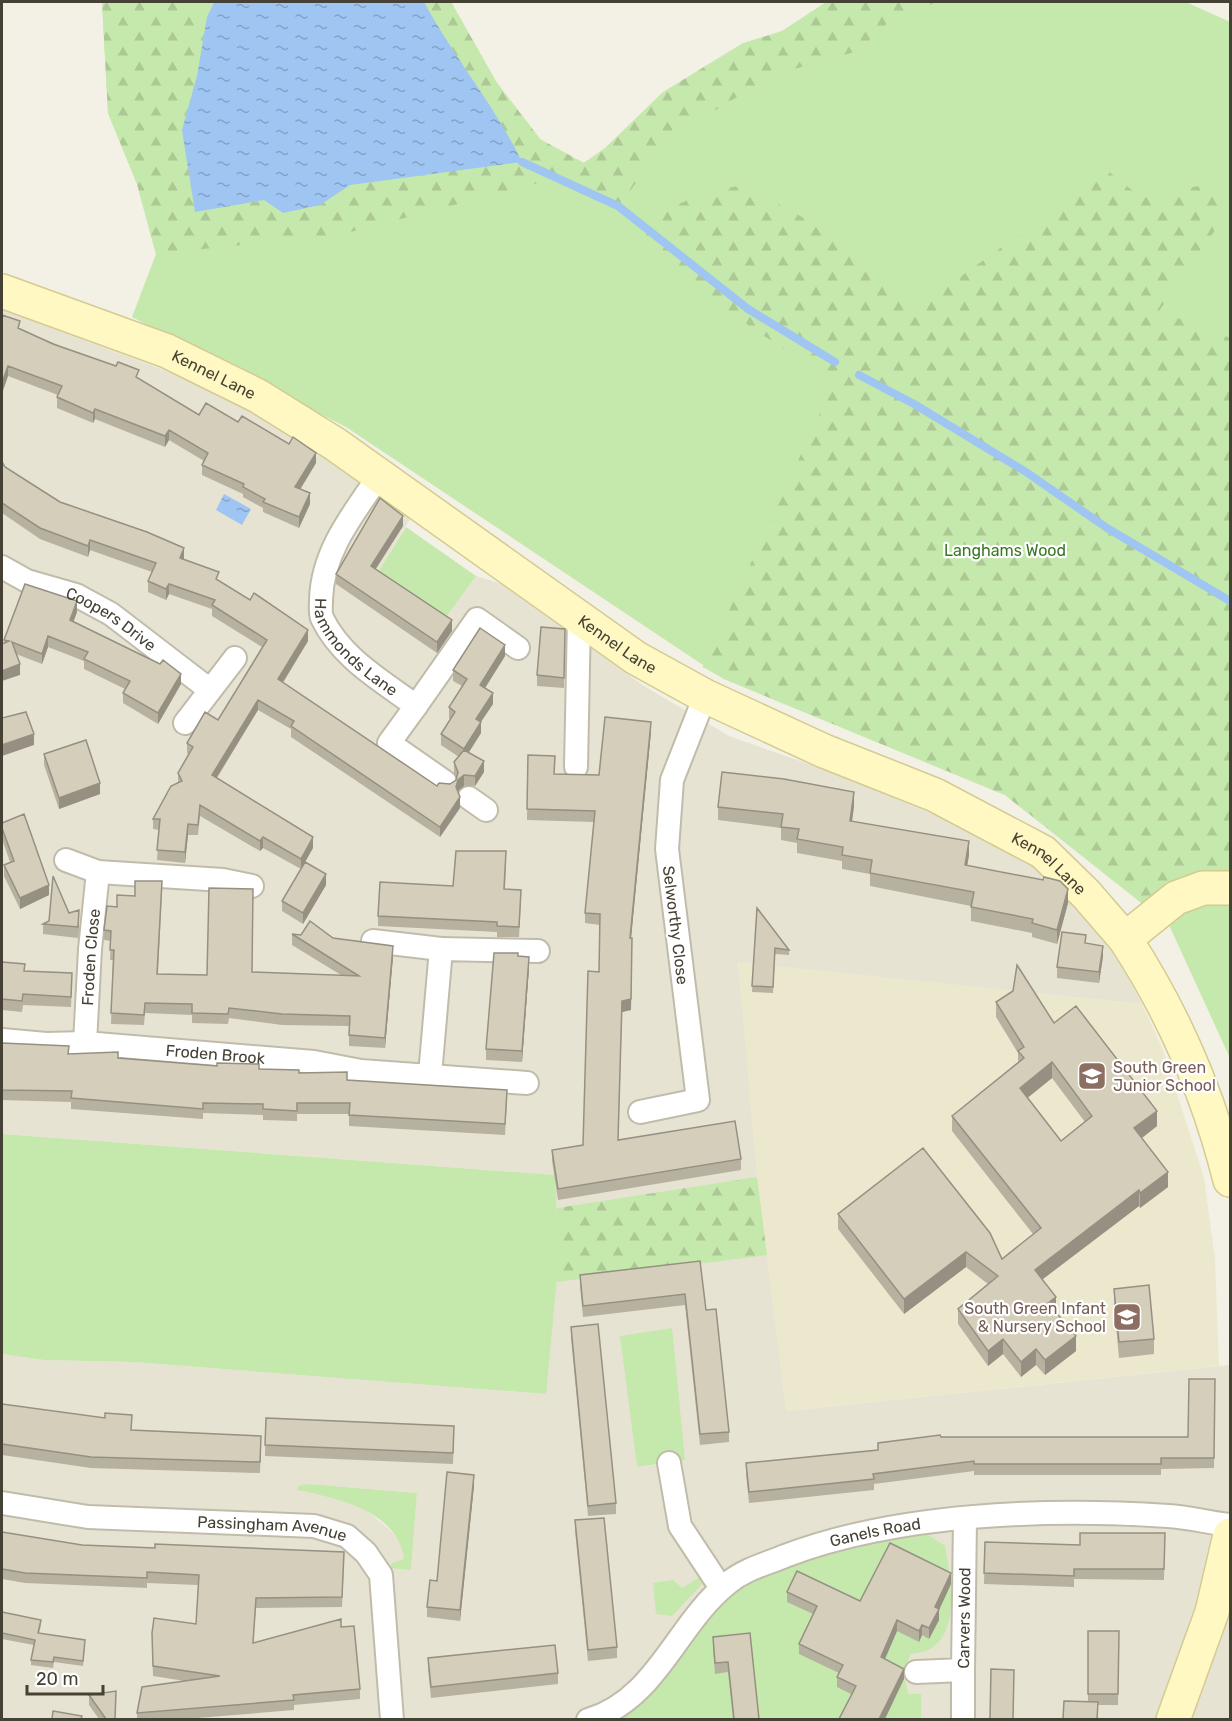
<svg xmlns="http://www.w3.org/2000/svg" width="1232" height="1721" viewBox="0 0 1232 1721" font-family="Rubik,sans-serif">
<defs>
<pattern id="forest-firs" width="22" height="20" patternUnits="userSpaceOnUse" patternTransform="scale(1.5)"><rect width="22" height="20" fill="#c5e8ac"/><path d="M5 1l3.5 6h-7zM16 11l3.5 6h-7z" fill="#abc895"/></pattern>
<pattern id="water-ripples" width="26" height="14" patternUnits="userSpaceOnUse" patternTransform="scale(1.5)"><rect width="26" height="14" fill="#9fc5f2"/><path d="M2 4q2-2 4 0t4 0M15 11q2-2 4 0t4 0" fill="none" stroke="#83a2c5"/></pattern>
</defs>
<rect width="100%" height="100%" fill="#f3f0e5"/>
<!-- residential -->
<path fill="#e7e3d3" fill-rule="evenodd" d="M2 310 161 369 255 409 413 514 376 575 444 620 476 576 502 584 644 686 729 736 834 773 1018 850 1105 935 1142 1004 738 963 786 1411 1230 1365V1719L2 1720V1354L44 1360 132 1362 545 1394 559 1257 555 1175 2 1134ZM621 1335 669 1463 637 1467ZM309 1484 417 1493 411 1570 404 1559 402 1544 389 1529 362 1507 333 1497 297 1490Z"/>
<!-- education -->
<path fill="#ece8ce" d="M738 962 1142 1004 1163 1050 1204 1178 1215 1259 1219 1366 786 1411 757 1177Z"/>
<!-- green -->
<path fill="#c5e8ac" d="M102 2H214L207 17 521 162 424 2H451L497 83 567 174 782 31 873 2H1186L1230 22V1058L1169 925 1005 795 724 679 346 427 132 317 156 254 137 184 108 113Z
M406 527 476 576 444 620 376 575Z
M2 1134 555 1175 559 1257 546 1394 132 1362 44 1360 2 1354Z
M672 1328 685 1460 637 1467 620 1336Z
M309 1484 417 1493 411 1570 390 1568 392 1563 404 1559C398 1511 337 1498 297 1490L298 1486Z
M925 1533 945 1546C950 1574 961 1632 930 1649 925 1652 917 1653 911 1654L903 1671 908 1694H921V1719L615 1720 713 1607 772 1570 858 1545Z
M700 1577 704 1582 672 1616 656 1614 653 1583 673 1580 682 1588Z"/>
<!-- forest -->
<path fill="url(#forest-firs)" fill-rule="evenodd" d="M102 2H184L207 17 197 76 182 130 195 212 265 200 320 205 350 185 521 161 443 37 424 2H451L497 83 540 139 584 163 605 148 663 92 743 43 782 31 826 2H939L896 15 858 51 773 75 686 128 647 169 618 206 558 178 339 235 156 254 137 184 108 113ZM177 134 178 135 139 180 153 156Z
M1099 164 1142 198 1212 183 1225 216 1159 311 1230 338V888L1157 914 1005 795 724 679 703 667 831 389 823 372 759 333 635 241 638 222 706 192 743 185 802 217 868 263 910 313 1045 216Z
M757 1177 767 1255 557 1282V1208Z"/>
<!-- water -->
<path fill="url(#water-ripples)" d="M214 2H424C454 58 494 104 522 162L350 185 320 205 283 213 264 200 195 212 182 130 197 76 207 17Z
M224 494 251 509 242 525 216 510Z"/>
<g fill="none" stroke-linecap="round" stroke-linejoin="round">
<!-- stream -->
<path stroke="#9fc5f2" stroke-width="8" d="M522 162 618 206 748 309 835 362
M859 375 914 404 1026 472 1107 528 1230 601"/>
<!-- street casing -->
<g stroke="#c1bcaa" stroke-width="26">
<g id="street">
<path id="s1" d="M379 476C353 514 322 552 321 600 321 606 320 613 322 618 341 658 382 681 416 706L389 743 445 782"/>
<path id="s2" d="M2 567 27 581 76 595 111 614 210 690"/>
<path d="M416 706 477 619 518 648"/>
<path d="M185 723 235 658"/>
<path d="M576 767 579 618"/>
<path d="M469 798 486 810"/>
<path d="M66 860 98 872 223 880 252 886"/>
<path d="M373 941 441 949"/>
<path id="s3" d="M2 1040 46 1044 85 1043 314 1062 361 1071 527 1083"/>
<path id="s4" d="M85 1043 90 949 98 872"/>
<path d="M430 1075 441 949 538 951"/>
<path d="M640 1112 698 1100 667 849 672 780 705 696"/>
<path d="M669 1463 680 1526 721 1588"/>
<path id="s5" d="M2 1503 88 1517 314 1526 347 1536 366 1553 381 1575 392 1720"/>
<path d="M963 1670V1720"/>
<path id="s6" d="M916 1672 963 1670 965 1519"/>
<path id="s7" d="M588 1720C657 1700 676 1624 728 1583 745 1569 766 1564 785 1556 898 1513 1048 1508 1168 1516 1188 1517 1210 1523 1230 1525"/>
</g>
</g>
<!-- secondary casing -->
<g stroke="#d4cb93" stroke-width="36">
<g id="secondary">
<path id="s8" d="M2 291 167 351 258 396 335 444 636 658 705 696 824 751 935 795 1043 852 1086 894 1125 939 1176 898 1203 888H1230"/>
<path d="M1125 939C1174 1014 1208 1092 1230 1180"/>
<path d="M1173 1720 1212 1612 1230 1535"/>
</g>
</g>
<!-- street -->
<use href="#street" stroke="#fff" stroke-width="22"/>
<!-- secondary -->
<use href="#secondary" stroke="#fff8c2" stroke-width="33"/>
</g>
<!-- wall -->
<path fill="#b7b1a0" fill-rule="evenodd" d="M2 315 20 329 139 379 199 415 238 422 316 463 300 489 310 504 299 528 263 512V508L243 497V494L202 475V465L204 461 169 440 165 447 95 419 93 423 57 408V397L58 395 8 376 2 393Z
M2 462 5 467 60 502 184 559V560L219 581 308 641 283 683 437 786 450 784 456 780V778L454 773V762L459 757 441 745V734L450 719 449 718V707L462 686 453 681V670L505 656 485 688 493 704 481 722V733L469 752 484 772 475 786H464L458 791 460 808 440 837 291 737V729L258 710 217 778 313 848 301 869 263 848 260 851 200 816 198 835H188L185 863 157 860 159 830 153 829V819L178 782V773L188 754 187 753V743L218 720 262 647 212 616V609L169 594 166 600 148 592V581L152 572 90 550 88 557 40 539 2 513Z
M403 526 376 569 452 631 437 653 336 584V574Z
M77 612 73 622 181 684 158 724 123 703V693L125 689 84 669V661L48 647 42 664 16 654 20 675 4 643V640Z
M565 629 564 688 537 686V675Z
M651 732 631 938 632 949 631 1010 622 1012 618 1140 741 1159V1170L558 1200 552 1161V1150L583 1145 599 972 600 925 585 923V913L594 822 527 820 528 755 555 774 599 775Z
M44 754 100 794 59 809 44 765Z
M854 806 852 822 969 855 967 865 1068 903 1057 944 1032 937V933L971 921V906L870 886V874L842 869V861L797 853V843L781 840V828L718 820V807Z
M2 823 49 895 20 909 4 876V865L10 862 2 839Z
M506 862 505 889 521 900 519 937H497V932L378 926V916L453 886Z
M326 885 303 924 282 911V901Z
M162 892 158 974 207 975 252 972 341 975 292 945V934L333 938 393 957 385 1048 349 1046V1026L282 1025 229 1018 228 1024 192 1023V1015L145 1013 144 1025 111 1024 113 960H110L111 941 104 940V930L135 896Z
M757 908 789 950V955L775 954 773 993 752 992Z
M69 913 79 920 78 938 43 934V924Z
M1086 944 1103 956 1099 983 1057 978V967Z
M518 956 529 968 522 1062 486 1060V1049Z
M2 962 25 971 72 984 71 1007 23 1005 22 1012 2 1010Z
M996 1002 1054 1023 1157 1126 1142 1138 1168 1187 1140 1208 1139 1206 1043 1279 1056 1312 1076 1351 1045 1375 1036 1365 1021 1377 1003 1354 988 1366 958 1324V1309L988 1284 966 1267 904 1314 838 1229V1214L1002 1259 1033 1234 952 1131V1116L1018 1063V1053L996 1017ZM1052 1078 1085 1122 1061 1141 1027 1098Z
M2 1043 68 1054 299 1073 347 1080 507 1100 505 1135 349 1126V1114H297V1121L263 1120V1115L203 1113V1119L71 1109V1102L2 1100Z
M700 1261 706 1310 729 1432V1442L700 1445 685 1305 583 1317 580 1286V1275Z
M1114 1289 1154 1339V1354L1119 1358 1114 1304Z
M571 1327 616 1503V1514L588 1516 571 1338Z
M1215 1379 1214 1468 1161 1469V1475H974V1471L874 1484V1490L749 1503 746 1474V1463L878 1450V1443L941 1437H1188Z
M2 1404 131 1430 261 1446 260 1473 91 1468 2 1455Z
M266 1418 454 1437 453 1464 265 1456Z
M474 1486 460 1621 427 1617V1607Z
M575 1520 617 1647V1658L588 1661 575 1531Z
M2 1532 82 1545 344 1562 342 1607 256 1608 253 1643 341 1627 360 1689V1699L294 1705V1710L185 1719H137V1713L185 1681 153 1676 152 1633 196 1624 198 1585 147 1583V1588L25 1583 2 1579Z
M1165 1533 1164 1580 1074 1579V1587L984 1584 985 1542 1080 1545Z
M951 1584 939 1610V1620L929 1639 922 1635 919 1642 897 1631 885 1659 904 1679 851 1694 837 1687V1677L839 1673 799 1654V1644L813 1614 787 1602V1592L860 1601Z
M2 1612 41 1625 39 1633 85 1645 83 1666 54 1662 53 1668 31 1665V1660L34 1645 2 1639Z
M1088 1631H1119L1118 1705H1098V1719H1063L1088 1702Z
M750 1633 759 1719H733L728 1672 715 1674 713 1648V1637Z
M428 1658 558 1673V1684L431 1698 428 1669Z
M89 1695 116 1719H99L89 1705Z"/>
<!-- shaded-wall -->
<path fill="#959082" d="M8 366V376L2 393V383Z
M95 409V419L93 423V413Z
M169 430V440L165 447V436Z
M316 453V463L295 498V487Z
M310 493V504L299 528V517Z
M403 516V526L371 576V566Z
M90 540V550L88 557V546Z
M184 548V559L180 569V558Z
M169 584V594L166 600V589Z
M77 601V612L70 631V620Z
M452 620V631L437 653V642Z
M308 630V641L278 690V679Z
M48 636V647L42 664V654Z
M505 645V656L480 696V685Z
M20 664V675L2 681V671Z
M181 674V684L158 724V713Z
M493 693V704L476 729V719Z
M258 700V710L212 785V775Z
M481 722V733L464 760V749Z
M651 722V732L630 949V938Z
M34 734V745L2 756V745Z
M484 761V772L475 786V776Z
M464 775V786L458 791 456 787 458 780Z
M100 783V794L59 809V798Z
M854 792V806L850 835V821Z
M460 797V808L440 837V827Z
M188 824V835L185 863V852Z
M263 837V848L260 851V841Z
M313 837V848L301 869V859Z
M969 841V855L965 879V865Z
M326 874V885L303 924V913Z
M49 885V895L20 909V898Z
M1068 889V903L1057 944V930Z
M79 910V920L78 938V927Z
M632 938 631 1010 622 1012V1001Z
M393 946V957L385 1048V1038Z
M1103 946V956L1099 983V972Z
M529 957V968L522 1062V1051Z
M1052 1062V1078L1020 1104V1088Z
M1157 1111V1126L1134 1144V1128Z
M1168 1172V1187L1140 1208V1193Z
M1139 1190V1206L1035 1285V1270Z
M966 1252V1267L904 1314V1299Z
M1056 1297V1312L1048 1319V1303Z
M1076 1336V1351L1045 1375V1360Z
M1003 1339V1354L988 1366V1351Z
M1036 1349V1365L1021 1377V1362Z
M474 1475V1486L460 1621V1610Z
M951 1573V1584L939 1610V1620L929 1639V1628L935 1607Z
M897 1620V1631L881 1668V1657Z
M922 1625V1635L919 1642V1631Z
M904 1669V1679L885 1719H879Z"/>
<!-- building -->
<path fill="#d5ceba" stroke="#959082" stroke-width="1.5" fill-rule="evenodd" d="M2 315 20 321 18 328 53 344 116 366 118 362 139 370 136 377 199 415 206 403 238 422 242 416 289 444 293 437 316 453 295 487 310 493 299 517 263 502 265 499 243 487 244 484 202 465 208 453 169 430 165 436 95 409 93 413 57 397 62 386 8 366 2 383Z
M2 462 5 467 60 502 147 532 184 548 180 558 219 572 216 579 250 600 254 593 308 630 278 679 437 786 439 783 450 784 456 780 458 772 454 762 464 750 484 761 475 776 464 775 458 780 456 787 460 797 440 827 291 726 294 721 258 700 212 775 313 837 301 859 263 837 260 841 200 805 198 825 188 824 185 852 157 850 160 819H153L171 786 182 781 178 773 193 747 187 743 205 712 218 720 267 640 212 605 215 600 169 584 166 589 148 581 156 563 90 540 88 546 40 528 2 503Z
M380 498 403 516 371 566 452 620 437 642 336 574Z
M25 584 77 601 70 620 160 664 163 660 181 674 158 713 123 693 130 681 84 659 88 652 48 636 42 654 12 642 20 664 2 671V644L9 641 4 640Z
M541 627 565 629 564 678 537 675Z
M480 628 505 645 480 685 493 693 476 719 481 722 464 749 441 734 455 712 449 707 467 679 453 670Z
M26 712 34 734 2 745V718Z
M605 717 651 722 630 938H632L631 999 622 1001 618 1140 735 1121 741 1159 558 1189 552 1150 583 1145 588 971 599 972 600 914 585 913 595 811 527 809 528 755 555 756 554 774 599 775Z
M86 740 100 783 59 798 44 754Z
M722 772 784 779 854 792 850 821 969 841 965 865 1043 880 1044 877 1060 881 1068 889 1057 930 1032 923 1033 919 971 907 974 892 870 873 872 860 842 855 843 847 797 839 799 829 781 827 783 814 718 807Z
M24 814 49 885 20 898 4 865 14 861 2 828V823Z
M456 851H506L504 889 521 890 519 927 497 926V922L378 916 380 882 453 886Z
M305 862 326 874 303 913 282 901Z
M53 876 69 913 79 910 78 927 43 924 49 921Z
M135 881H162L157 974 207 975 209 888 253 889 252 972 359 976 292 934 301 935 310 921 333 938 393 946 385 1038 349 1035 350 1016 282 1014 229 1008 228 1014 192 1013V1004L145 1003 144 1015 111 1013 114 950H110L111 931 104 930 107 906 117 907V895L135 896Z
M757 908 789 950 775 948 773 987 752 986Z
M1062 932 1086 935 1085 943 1103 946 1099 972 1057 967Z
M494 953H518V956L529 957 522 1051 486 1049Z
M2 962 25 964 24 971 72 973 71 997 23 994 22 1001 2 999Z
M1017 965 1054 1023 1076 1006 1157 1111 1134 1128 1168 1172 1140 1193 1139 1190 1035 1270 1056 1297 1048 1303 1076 1336 1045 1360 1036 1349 1021 1362 1003 1339 988 1351 958 1309 998 1276 966 1252 904 1299 838 1214 923 1148 990 1233 1002 1259 1041 1228 952 1116 1024 1058 1018 1051 1024 1047 996 1002 1013 991ZM1052 1062 1092 1116 1061 1141 1020 1088Z
M2 1043 69 1046 68 1054 118 1052V1058L217 1066V1063L259 1064V1069L299 1070V1073L347 1072V1080L507 1090 505 1124 349 1115 350 1103H297V1111L263 1109V1104L203 1103V1109L71 1098 72 1091 2 1090Z
M700 1261 706 1310 716 1309 729 1432 700 1434 685 1294 583 1306 580 1275Z
M1149 1285 1154 1339 1119 1342 1114 1289Z
M598 1324 616 1503 588 1506 571 1327Z
M1189 1379H1215L1214 1458H1161V1464H974V1461L873 1474 874 1479 749 1492 746 1463 878 1450V1443L940 1435 941 1437H1188Z
M2 1404 105 1418V1413L132 1415 131 1430 261 1436 260 1462 91 1457 2 1444Z
M266 1418 454 1426 453 1453 265 1445Z
M447 1472 474 1475 460 1610 427 1607 430 1580 437 1581Z
M604 1518 617 1647 588 1650 575 1520Z
M2 1532 82 1545 155 1548V1544L344 1552 342 1597 256 1598 253 1643 341 1619V1627L354 1626 360 1689 293 1695 294 1700 137 1713 142 1687 220 1676 153 1666 152 1633 154 1618 196 1624 199 1575 147 1572V1578L25 1573 2 1569Z
M1080 1533H1165L1164 1569H1074V1576L984 1573 985 1542 1080 1545Z
M890 1543 951 1573 935 1607 939 1609 929 1628 922 1625 919 1631 897 1620 881 1657 904 1669 879 1719H839L856 1686 837 1677 843 1665 799 1644 817 1606 787 1592 797 1571 860 1601Z
M2 1612 41 1620 38 1633 85 1640 83 1661 54 1657 53 1662 31 1660 35 1640 2 1633Z
M1088 1631H1119L1118 1694H1088Z
M750 1633 759 1719H734L728 1662 715 1663 713 1637Z
M555 1645 558 1673 431 1687 428 1658Z
M991 1669 1014 1670 1013 1719H990Z
M116 1691 115 1719H106L89 1695Z
M1064 1701 1098 1702 1097 1719H1063Z
M53 1711 82 1716 81 1719H52Z"/>
<!-- icons -->
<defs>
<g id="school-square" transform="scale(1.5)"><rect x="-9" y="-9" width="18" height="18" rx="4" fill="#8d6e63" stroke="#fff"/><path d="M0-5L7-2L0 1L-7-2ZM-4 1L0 2.5L4 1V4Q0 6-4 4Z" fill="#fff"/></g>
</defs>
<g fill-rule="evenodd">
<use href="#school-square" x="1092" y="1076"/>
<use href="#school-square" x="1127" y="1317"/>
</g>
<g text-anchor="middle" stroke-width="4.5" stroke-linejoin="round" paint-order="stroke">
<!-- street labels -->
<g font-size="16" fill="#454134" stroke="#fff">
<text dy="6" stroke="none"><textPath href="#s8" startOffset="228">Kennel Lane</textPath></text>
<text dy="6" stroke="none"><textPath href="#s2" startOffset="122">Coopers Drive</textPath></text>
<text dy="6" stroke="none"><textPath href="#s1" startOffset="200">Hammonds Lane</textPath></text>
<text dy="6" stroke="none"><textPath href="#s8" startOffset="714">Kennel Lane</textPath></text>
<text dy="6" stroke="none"><textPath href="#s8" startOffset="1200">Kennel Lane</textPath></text>
<text transform="translate(676 925) rotate(83)" y="6">Selworthy Close</text>
<text dy="6" stroke="none"><textPath href="#s4" startOffset="86">Froden Close</textPath></text>
<text dy="6" stroke="none"><textPath href="#s3" startOffset="214">Froden Brook</textPath></text>
<text dy="6" stroke="none"><textPath href="#s5" startOffset="272">Passingham Avenue</textPath></text>
<text dy="6" stroke="none"><textPath href="#s7" startOffset="356">Ganels Road</textPath></text>
<text dy="6" stroke="none"><textPath href="#s6" startOffset="99">Carvers Wood</textPath></text>
</g>
<!-- park labels -->
<g font-size="16" fill="#3a7826" stroke="#fff">
<text x="1005" y="556">Langhams Wood</text>
</g>
<!-- education labels -->
<g font-size="16" fill="#785e54" stroke="#fff" text-anchor="start">
<text x="1113" y="1073">South Green<tspan x="1113" dy="18">Junior School</tspan></text>
<text x="1106" y="1314" text-anchor="end">South Green Infant<tspan x="1106" dy="18">&amp; Nursery School</tspan></text>
</g>
</g>
<!-- border -->
<rect width="1232" height="1721" fill="none" stroke="#454134" stroke-width="6"/>
<!-- scale -->
<path d="M27 1685v9h76v-9" fill="none" stroke="#454134" stroke-width="3"/>
<text x="36" y="1685" font-size="18" fill="#454134" stroke="#ffffff" stroke-width="4.5" paint-order="stroke">20 m</text>
</svg>
